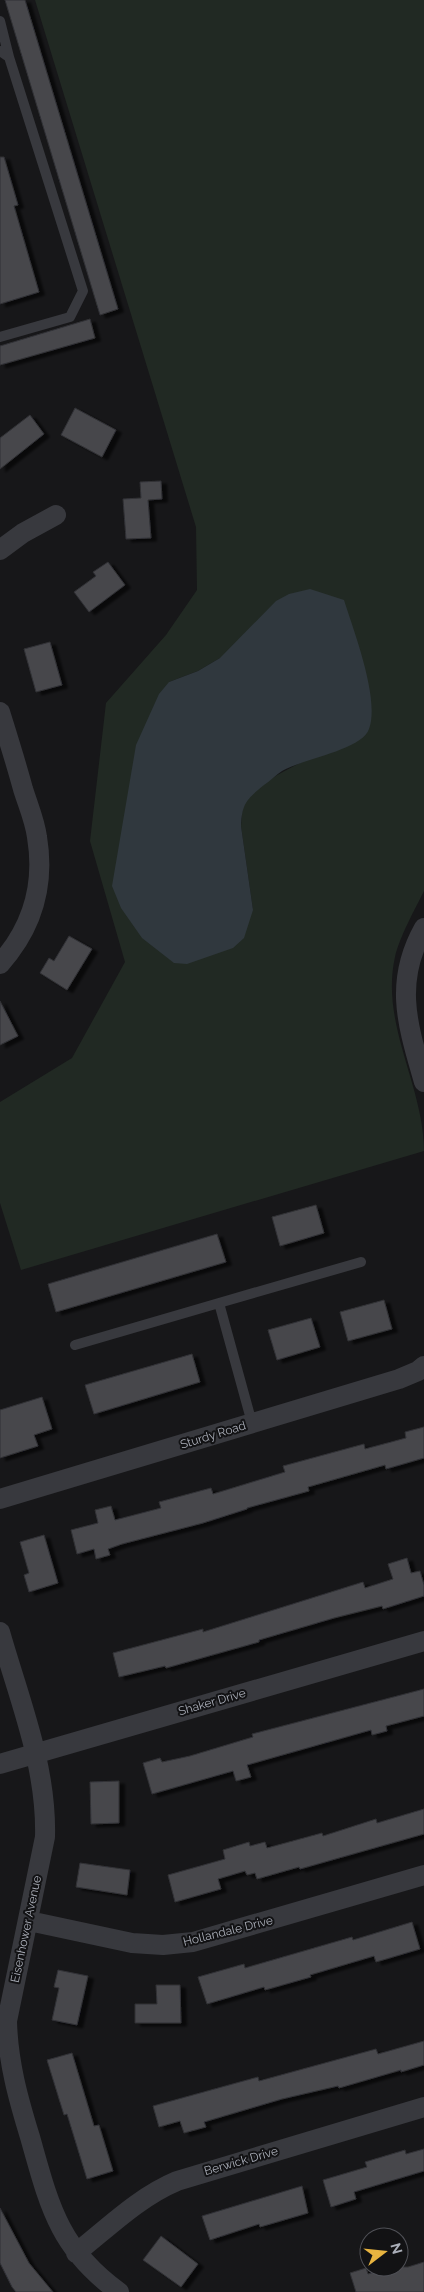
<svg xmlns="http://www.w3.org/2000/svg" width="424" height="2292" viewBox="0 0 424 2292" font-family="Raleway,sans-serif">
<defs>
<filter id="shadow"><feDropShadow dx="5.5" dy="3" stdDeviation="1" flood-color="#0009"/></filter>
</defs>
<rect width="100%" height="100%" fill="#171719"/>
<!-- green -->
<path fill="#212923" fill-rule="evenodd" d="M35 0H424V891C415 909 399 938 395 957 380 1024 424 1086 424 1151L21 1270 0 1203V1102L72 1058 125 962 90 841 106 703 166 635 197 590 196 527ZM220 658 309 759C291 767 259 783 247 799 241 806 242 817 241 826L253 910 169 682 198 671Z"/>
<!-- water -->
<path fill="#30383e" d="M310 589 344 600C354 632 380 699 369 729 362 750 302 759 282 771 276 775 270 781 264 785 247 799 242 803 241 826L253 910 244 938 233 948 187 964 174 963 142 938 121 908 112 886 136 745 159 694 169 682 198 671 220 658 276 601 289 594Z"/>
<!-- building -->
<path fill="#46474c" stroke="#313135" filter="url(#shadow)" d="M5 0H25L118 309 100 315Z
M0 157H4L18 205 14 206 39 292 0 304Z
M90 319 95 338 0 365V346Z
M75 408 116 430 102 457 61 435Z
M30 415 44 434 0 469V438Z
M161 481 162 499 148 500 151 538 126 539 123 499 141 498 140 482Z
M108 562 125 585 89 612 74 592 96 576 93 572Z
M50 642 62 685 36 692 24 649Z
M69 936 92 949 67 990 40 973 49 958 54 961Z
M0 1001 18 1036 0 1045Z
M316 1205 324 1233 280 1246 272 1217Z
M217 1234 226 1262 56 1312 48 1284Z
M384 1300 392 1329 348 1341 340 1312Z
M311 1318 320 1347 277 1360 268 1330Z
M192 1354 200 1382 94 1414 85 1385Z
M42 1397 52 1429 34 1435 38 1446 0 1458V1410Z
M424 1427V1458L386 1469 385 1465 308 1487 309 1491 247 1508V1509L203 1523 122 1544 108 1549 110 1555 96 1559 94 1549 77 1554 71 1530 98 1523 95 1510 111 1506 115 1520 161 1508 159 1502 211 1488 213 1494 285 1472 283 1466 364 1444 365 1449 406 1438 405 1432Z
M44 1535 58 1583 29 1592 24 1575 29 1573 20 1542Z
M407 1558 411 1573 420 1571 424 1585V1596L383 1609 382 1606 334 1618 259 1640V1642L166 1668 165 1666 119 1677 113 1653 203 1629V1632L363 1582 365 1588 393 1579 388 1564Z
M424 1689V1716L386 1726 387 1731 372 1735 371 1730 247 1765 251 1777 236 1781 233 1771 152 1794 143 1763 160 1758 162 1762 190 1756 253 1737 252 1734Z
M119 1781V1823L91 1824 90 1782Z
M424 1809V1834L300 1869 299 1867 257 1879 255 1873 247 1875 245 1871 218 1879 221 1889 175 1902 168 1875 225 1859 223 1850 249 1842 250 1846 265 1842 267 1848 322 1833 323 1836 376 1819 377 1823Z
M80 1863 130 1870 127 1895 76 1887Z
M412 1922 420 1949 376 1962 374 1956 310 1975 311 1977 265 1990 264 1987 207 2004 198 1977 244 1964 245 1968 352 1937 353 1940Z
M58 1970 88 1976 77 2025 52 2020 59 1988 54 1987Z
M156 1985H180L181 2023H135V2004H157Z
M424 2041V2065L401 2072V2070L339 2088 338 2086 282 2099 204 2122 206 2127 184 2133 180 2121 159 2127 153 2106 258 2077 259 2081 376 2049 378 2054Z
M72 2053 94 2126 99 2125 113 2171 87 2179 67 2114 64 2115 47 2060Z
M424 2149V2171L354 2192 356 2199 331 2207 323 2180 367 2167 365 2162 405 2150 406 2154Z
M302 2186 308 2213 260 2227 259 2224 210 2240 202 2216Z
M0 2208 29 2263 53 2292H16L12 2287 0 2263Z
M161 2236 198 2264 181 2287 143 2260Z
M424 2262V2292H356L350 2273 366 2268 368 2274 393 2267H408Z"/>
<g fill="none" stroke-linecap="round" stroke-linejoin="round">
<!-- service -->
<path stroke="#38393e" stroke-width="10" d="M0 21 9 57
M0 51 9 57 83 291 70 317 0 337
M219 1303 361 1262
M75 1345 219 1303 252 1423"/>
<!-- minor -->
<path stroke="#38393e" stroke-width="20" d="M0 550 23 533 56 515
M0 712C8 738 16 763 23 789 28 805 35 821 37 837 45 885 32 928 0 964
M424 928C393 983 408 1026 424 1082
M0 1499 399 1379 418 1371 424 1366
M0 1632C19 1699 47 1766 45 1837L7 2021C8 2062 18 2098 30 2137 49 2204 58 2248 119 2292
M0 1764 424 1641
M29 1921 132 1943 163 1945 193 1942 424 1875
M76 2253C109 2227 139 2197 177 2181L424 2107"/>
</g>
<g text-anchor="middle" stroke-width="4" stroke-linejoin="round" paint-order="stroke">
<!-- street labels -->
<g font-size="12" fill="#aaaeb8" stroke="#121214">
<text transform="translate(213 1435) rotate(-17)" y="4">Sturdy Road</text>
<text transform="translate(212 1702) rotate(-16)" y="4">Shaker Drive</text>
<text transform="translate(26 1929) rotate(-78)" y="4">Eisenhower Avenue</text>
<text transform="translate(228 1931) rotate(-14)" y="4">Hollandale Drive</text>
<text transform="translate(241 2161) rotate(-16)" y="4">Berwick Drive</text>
</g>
</g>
<!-- north arrow -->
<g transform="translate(384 2252) rotate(74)"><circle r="24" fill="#121214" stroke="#4f5056"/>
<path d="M0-4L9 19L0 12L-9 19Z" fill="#e8b440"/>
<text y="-8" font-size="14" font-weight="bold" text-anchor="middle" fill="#aaaeb8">N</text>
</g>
</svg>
